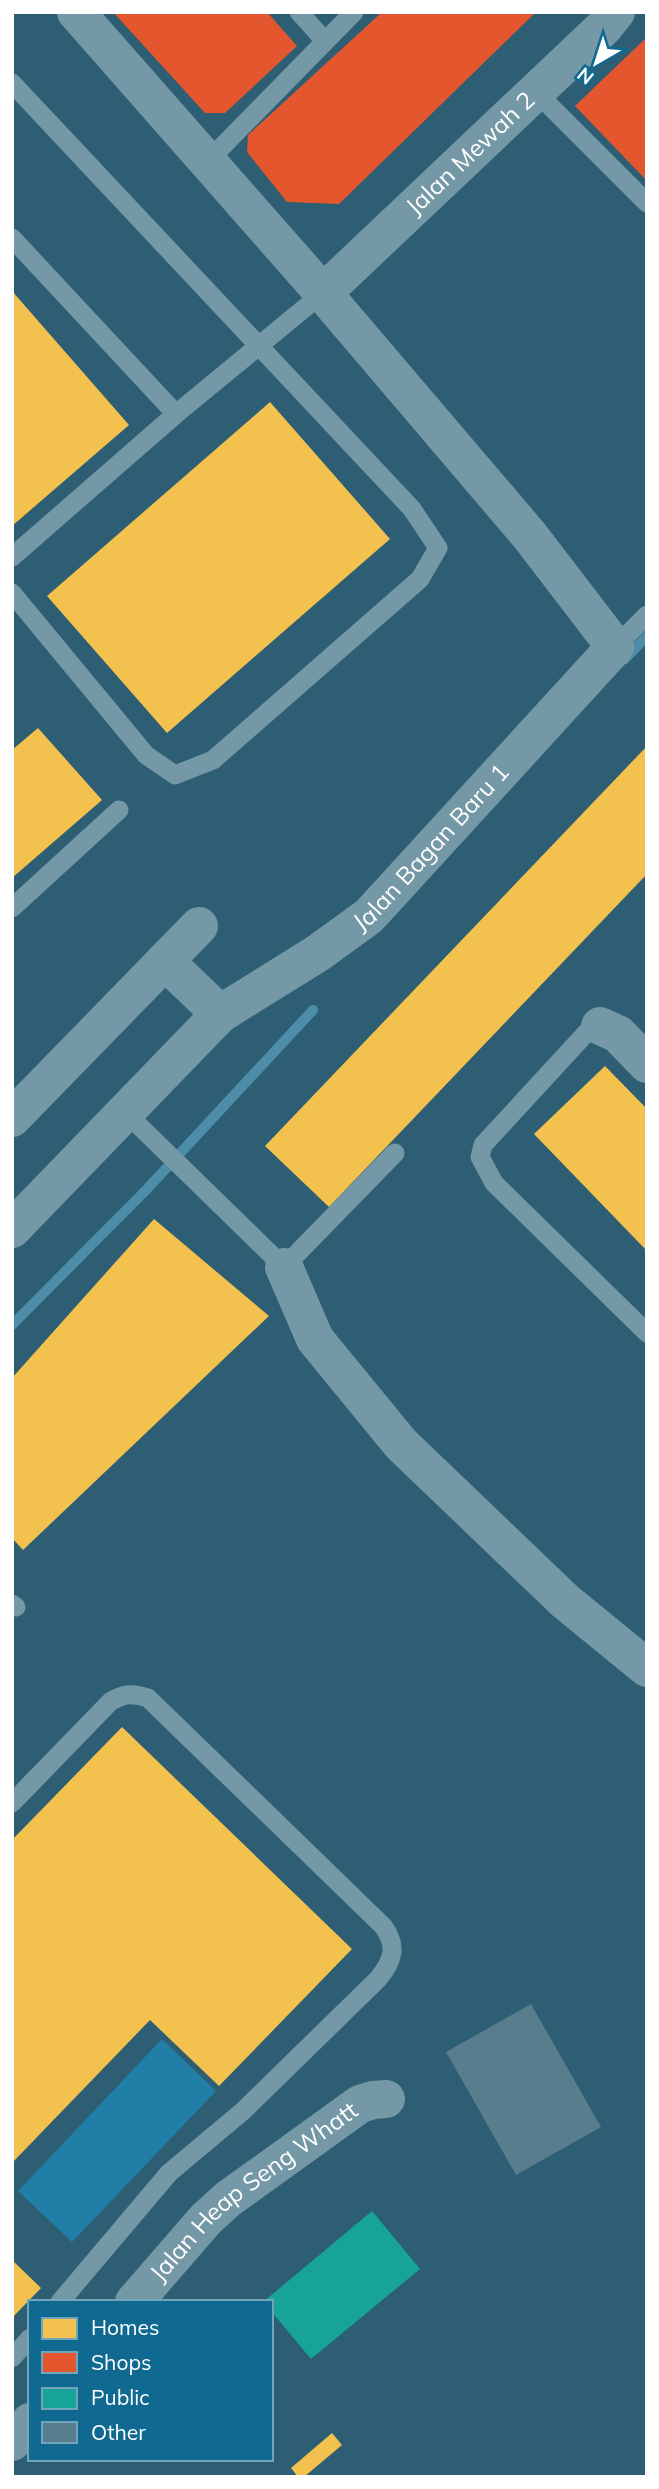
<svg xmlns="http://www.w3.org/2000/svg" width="659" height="2489" viewBox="0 0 659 2489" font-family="Mulish,sans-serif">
<rect width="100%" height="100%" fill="#2d5e73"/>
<!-- green -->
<path fill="#217ea6" d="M162 2039 216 2091 72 2242 18 2191Z"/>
<!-- homes -->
<path fill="#f2c14e" d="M12 291 129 425 12 526Z
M270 402 390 539 167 733 47 596Z
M38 728 102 800 12 878V750Z
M647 746V874L329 1207 265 1146Z
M605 1066 647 1109V1251L534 1134Z
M154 1219 269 1316 23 1550 12 1538V1378Z
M122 1727 352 1949 219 2086 150 2020 12 2163V1840Z
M12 2260 41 2288 12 2318Z
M332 2433 342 2445 304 2477H298L291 2468Z"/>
<!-- shops -->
<path fill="#e4572e" d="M113 12H267L297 46 225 113H205Z
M382 12H536L339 204 287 202 247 152 248 135Z
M647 37V181L575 106Z"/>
<!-- public -->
<path fill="#17a398" d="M372 2211 420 2269 311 2359 271 2311V2302H263Z"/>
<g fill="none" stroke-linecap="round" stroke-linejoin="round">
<!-- stream -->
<path stroke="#4e8da9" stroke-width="10" d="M625 659 647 636
M12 1325 147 1189 313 1010"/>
</g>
<!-- building -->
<path fill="#587d8d" d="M531 2004 601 2127 516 2175 446 2052Z"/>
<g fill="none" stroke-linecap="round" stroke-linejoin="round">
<!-- lane -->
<path stroke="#7498a6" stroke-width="19" d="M299 12 325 41
M12 83 412 509 438 548 420 579 213 760 175 775 146 755 12 593
M536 92 647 203
M208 161 354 12
M12 238 176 414
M12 557 176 414 323 293
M615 647 647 615
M12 908 119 810
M600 1026 588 1031 483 1145 480 1157 494 1183 647 1333
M125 1112 284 1267 395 1153
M12 1604 16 1607
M12 1803 110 1702C124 1693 133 1693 148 1698L383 1926C398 1946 393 1961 378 1979L243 2111 169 2173 60 2302
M12 2358 30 2338"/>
<!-- street -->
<g stroke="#7498a6" stroke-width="38">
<path id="s1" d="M323 293 604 27 616 12"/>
<path d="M165 961 220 1014"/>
<path d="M600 1026 618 1034 647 1064"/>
<path d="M12 1118 199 926"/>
<path id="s2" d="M12 1229 220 1014 318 953 369 916 615 647 530 536 323 293 76 12"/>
<path d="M284 1267 315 1339 401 1444 565 1601 647 1668"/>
<path id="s3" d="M134 2302 206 2219 228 2199 360 2104 373 2100 386 2099"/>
<path d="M12 2442 30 2422"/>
</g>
</g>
<g text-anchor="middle" stroke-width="7" stroke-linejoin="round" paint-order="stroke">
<!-- street labels -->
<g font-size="24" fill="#fff" stroke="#106990">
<text dy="8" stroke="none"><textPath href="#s1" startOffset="203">Jalan Mewah 2</textPath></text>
<text dy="8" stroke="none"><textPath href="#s2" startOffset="570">Jalan Bagan Baru 1</textPath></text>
<text dy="8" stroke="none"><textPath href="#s3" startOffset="164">Jalan Heap Seng Whatt</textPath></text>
</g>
</g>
<!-- border -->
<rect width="659" height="2489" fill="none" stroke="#ffffff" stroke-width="28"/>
<!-- legend -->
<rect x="28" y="2300" width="245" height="161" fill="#106990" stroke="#70a5bc" stroke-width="2"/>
<rect x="42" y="2318" width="35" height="21" fill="#f2c14e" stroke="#70a5bc" stroke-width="2"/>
<text x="91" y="2335" font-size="21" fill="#ffffff">Homes</text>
<rect x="42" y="2352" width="35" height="21" fill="#e4572e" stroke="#70a5bc" stroke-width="2"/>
<text x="91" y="2370" font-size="21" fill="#ffffff">Shops</text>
<rect x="42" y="2388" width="35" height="21" fill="#17a398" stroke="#70a5bc" stroke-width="2"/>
<text x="91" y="2405" font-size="21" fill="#ffffff">Public</text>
<rect x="42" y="2422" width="35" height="21" fill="#587d8d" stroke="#70a5bc" stroke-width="2"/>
<text x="91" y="2440" font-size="21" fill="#ffffff">Other</text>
<!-- north arrow -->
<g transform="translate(596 63) rotate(219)" stroke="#106990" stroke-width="5" paint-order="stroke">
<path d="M0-5L12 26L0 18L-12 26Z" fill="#ffffff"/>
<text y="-10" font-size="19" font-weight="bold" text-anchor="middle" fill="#ffffff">N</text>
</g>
</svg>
